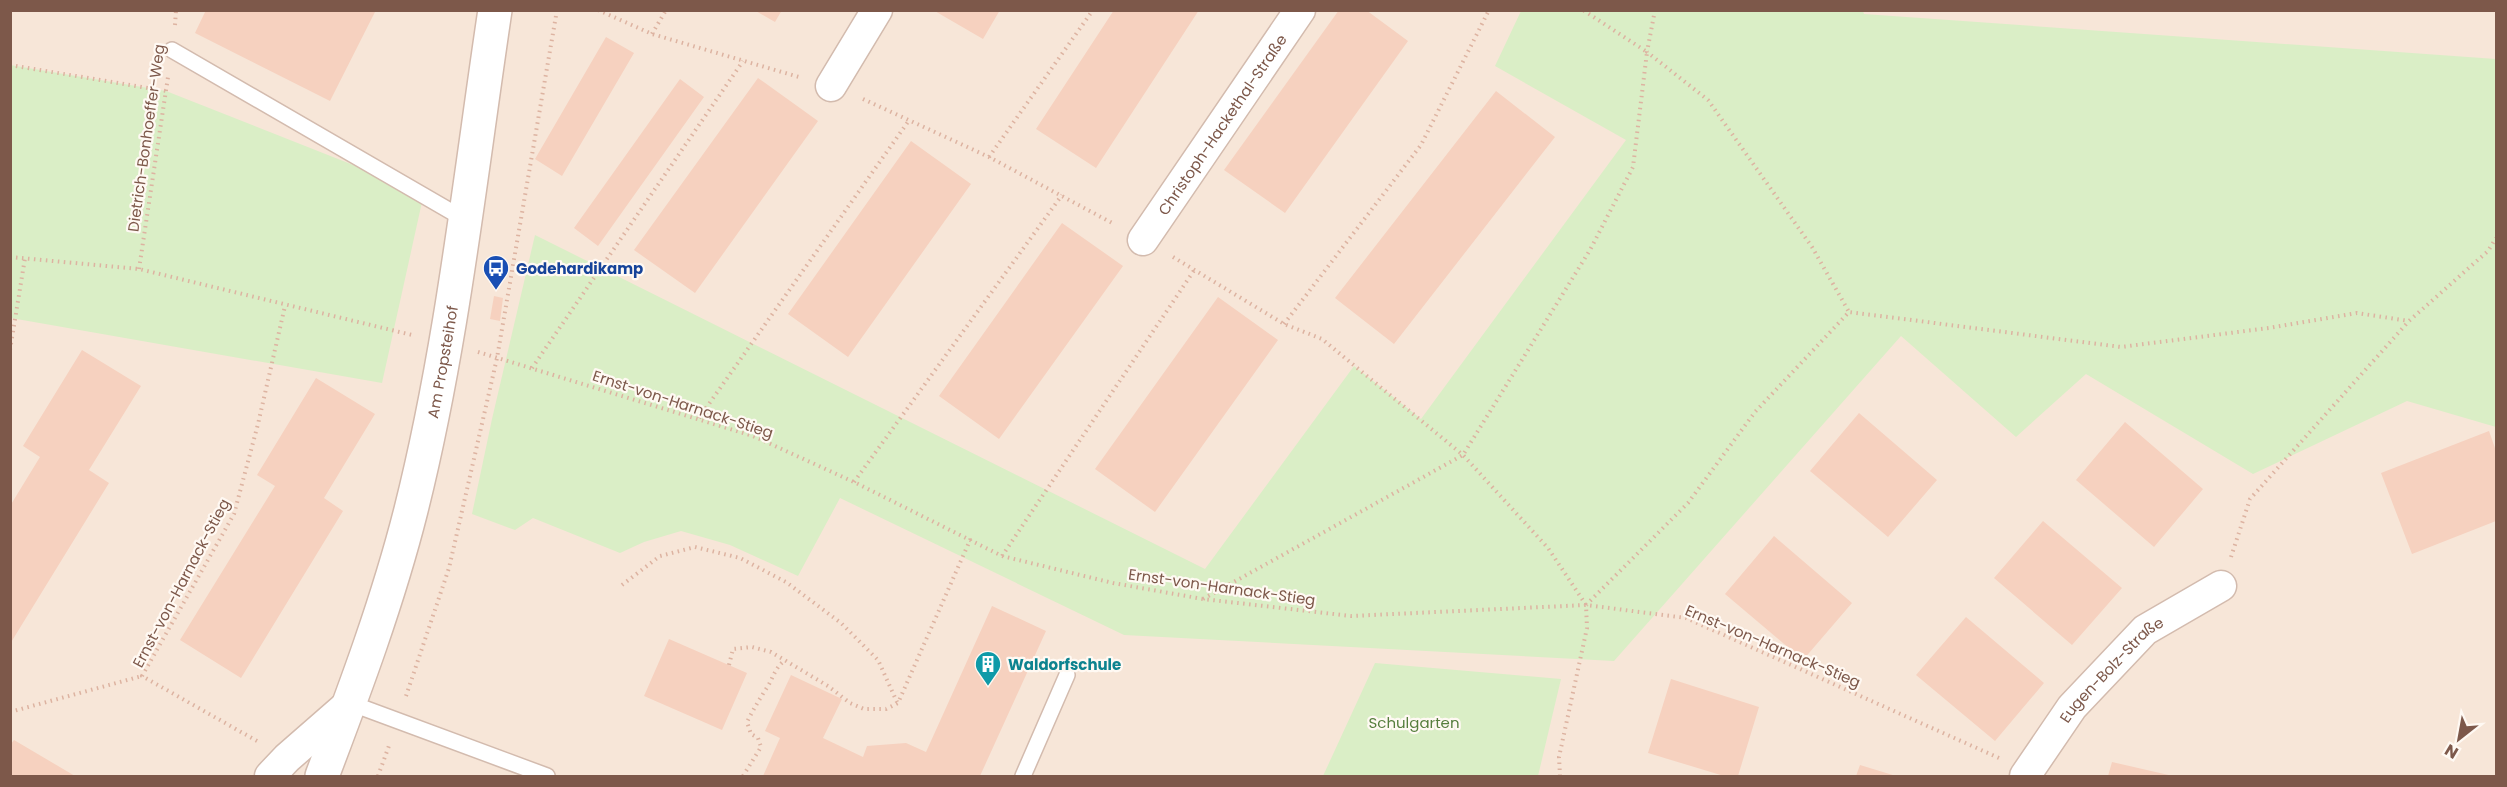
<svg xmlns="http://www.w3.org/2000/svg" width="2507" height="787" viewBox="0 0 2507 787" font-family="Poppins,sans-serif">
	<style>
		.residential { fill: #f7e6d8 }
		.green { fill: #daeec6 }
		.building { fill: #f6d1bf }
		.lines { fill: none; stroke-linecap: round; stroke-linejoin: round }
		.service-casing { stroke: #d3bbae; stroke-width: 18 }
		.minor-casing { stroke: #d3bbae; stroke-width: 33 }
		.tertiary-casing { stroke: #d3bbae; stroke-width: 36 }
		.path { stroke: #ddb3a1; stroke-width: 4; stroke-dasharray: 1.5 4.5; stroke-linecap: butt }
		.service { stroke: #fff; stroke-width: 15 }
		.minor { stroke: #fff; stroke-width: 30 }
		.tertiary { stroke: #fff; stroke-width: 33 }
		.labels { text-anchor: middle; dominant-baseline: central; stroke-width: 4.5; stroke-linejoin: round; paint-order: stroke }
		.street-label { font-size: 15px; fill: #7d584a; stroke: #fff9f3 }
		.transit-label { font-size: 15px; font-weight: bold; fill: #164399; stroke: #fff9f3; text-anchor: start }
		.culture-label { font-size: 15px; font-weight: bold; fill: #0d838f; stroke: #fff9f3; text-anchor: start }
		.park-label { font-size: 15px; fill: #567e3d; stroke: #fff9f3 }
	</style>
	<rect width="100%" height="100%" fill="#fef5ea"/>
	<path class="residential" d="M10,11H2496V776H11Z"/>
	<path class="green" d="M1521,11H1863L1864,14L2496,59V427L2407,401L2253,474L2086,374L2016,437L1901,336L1614,661L1124,635L840,498L798,576L730,545L681,531L644,542L620,553L533,518L515,530L472,514L492,419L535,235L1205,569L1354,366L1421,419L1626,140L1495,66Z
		M10,65L166,91L424,193L382,383L11,318Z
		M1375,663L1561,679L1538,776H1323Z"/>
	<path class="building" d="M206,10H376L330,101L195,33Z
		M754,10H782L775,22Z
		M933,10H1000L983,39Z
		M1114,10H1199L1096,168L1036,129Z
		M1339,10H1366L1408,41L1285,213L1224,170Z
		M606,37L634,53L562,176L535,159Z
		M758,78L818,121L695,293L634,250Z
		M680,79L704,97L598,246L574,228Z
		M1496,91L1555,137L1394,344L1335,298Z
		M911,141L971,184L848,357L788,314Z
		M1062,223L1123,266L999,439L939,396Z
		M494,296L503,298L500,321L490,319Z
		M1218,297L1278,340L1155,512L1095,469Z
		M82,350L141,386L89,470L109,483L10,644V506L40,457L23,446Z
		M316,378L375,414L324,498L343,511L241,678L180,640L275,486L257,475Z
		M1859,413L1937,480L1888,537L1810,471Z
		M2125,422L2203,489L2154,547L2076,480Z
		M2489,431L2496,451V521L2412,554L2381,473Z
		M2043,521L2122,588L2072,645L1994,578Z
		M1774,536L1852,603L1803,660L1725,594Z
		M992,606L1046,631L980,776H763L780,738L765,731L791,675L842,699L823,738L863,757L867,746L906,743L926,752Z
		M1966,617L2044,683L1995,741L1916,675Z
		M669,639L747,673L722,730L644,696Z
		M1671,679L1759,707L1738,776H1724L1648,753Z
		M14,740L75,776H10V745Z
		M2112,762L2173,776H2108Z
		M1860,765L1896,776H1856Z"/>
	<g class="lines">
		<g class="service-casing">
			<path id="service" d="M172,50L464,219
				M350,703L547,776
				M1023,776L1067,675"/>
		</g>
		<g class="minor-casing">
			<g id="minor">
				<path d="M831,86L877,10"/>
				<path id="s1" d="M1143,240L1300,10"/>
				<path d="M270,776L287,758L350,703"/>
				<path id="s2" d="M2025,776L2072,707L2145,630L2221,586"/>
			</g>
		</g>
		<g class="tertiary-casing">
			<g id="tertiary">
				<path id="s3" d="M322,776C355,689 388,601 411,510C452,347 470,177 495,10"/>
			</g>
		</g>
		<path class="path" d="M598,10L652,34L799,77
			M1655,10L1647,52L1708,100L1812,247L1849,312
			M175,25L176,10
			M652,34L666,10
			M10,65L166,91
			M863,99L989,157L1114,224
			M989,157L1093,10
			M10,257L139,269L412,335
			M1173,257L1284,324L1322,339L1463,455L1548,548L1586,605
			M139,269L168,77
			M1284,324L1421,145L1489,10
			M10,350L25,258
			M478,352L753,436L854,482L1002,556L1113,583L1203,599L1351,616L1586,605L1686,618L1999,758
			M532,368L743,61
			M699,418L910,119
			M854,482L1062,195
			M1002,556L1195,269
			M2231,557L2250,499L2409,321L2488,251L2496,238
			M622,585L660,556L695,547L740,558L786,582L841,623L878,660L897,702
			M1203,599L1463,455L1590,250L1633,167L1647,52L1583,10
			M729,665L733,649L752,647L771,652L828,686L850,703L864,709H886L898,703L971,538
			M406,696L449,568L497,358L557,10
			M10,712L142,676
			M257,741L142,676L234,514L258,424L285,306
			M378,776L390,743
			M743,776L761,747L758,738L751,734L747,722C753,710 759,700 766,689C773,679 774,669 784,661
			M1560,776L1559,757L1587,628L1586,605L1688,503L1755,412L1849,312L2121,347L2269,328L2357,313L2409,321"/>
		<use href="#service" class="service"/>
		<use href="#minor" class="minor"/>
		<use href="#tertiary" class="tertiary"/>
	</g>
	<defs>
		<g id="bus-pin" transform="scale(1.35)"><path d="M0 17L-7.5 6A9.5 9.5 0 1 1 7.5 6Z" fill="#1a4fb4" stroke="#fff9f3"/><path d="M-5-6H5V4H4V6H2V4H-2V6H-4V4H-5ZM-3.5-4V0h7V-4ZM-3.5 1.2v1.5H-2V1.2ZM2 1.2v1.5H3.5V1.2Z" fill="#fff"/></g>
		<g id="building-pin" transform="scale(1.35)"><path d="M0 17L-7.5 6A9.5 9.5 0 1 1 7.5 6Z" fill="#0f9aa8" stroke="#fff9f3"/><path d="M-4-6H4V6H1V3H-1V6H-4ZM-2.5-4.3h1.7v1.8h-1.7ZM.8-4.3h1.7v1.8H.8ZM-2.5-1h1.7V.8h-1.7ZM.8-1h1.7V.8H.8Z" fill="#fff"/></g>
	</defs>
	<g fill-rule="evenodd">
		<use href="#bus-pin" x="496" y="268"/>
		<use href="#building-pin" x="988" y="664"/>
	</g>
	<g class="labels">
		<g class="street-label">
			<text stroke="none"><textPath href="#s1" startOffset="140">Christoph-Hackethal-Straße</textPath></text>
			<text transform="translate(146 138) rotate(-82)">Dietrich-Bonhoeffer-Weg</text>
			<text stroke="none"><textPath href="#s3" startOffset="432">Am Propsteihof</textPath></text>
			<text transform="translate(683 404) rotate(18)">Ernst-von-Harnack-Stieg</text>
			<text transform="translate(181 583) rotate(-62)">Ernst-von-Harnack-Stieg</text>
			<text transform="translate(1222 587) rotate(8)">Ernst-von-Harnack-Stieg</text>
			<text transform="translate(1773 646) rotate(23)">Ernst-von-Harnack-Stieg</text>
			<text stroke="none"><textPath href="#s2" startOffset="138">Eugen-Bolz-Straße</textPath></text>
		</g>
		<g class="transit-label">
			<text x="516" y="268">Godehardikamp</text>
		</g>
		<g class="culture-label">
			<text x="1008" y="664">Waldorfschule</text>
		</g>
		<g class="park-label">
			<text x="1414" y="722">Schulgarten</text>
		</g>
	</g>
	<rect width="2507" height="787" fill="none" stroke="#7d584a" stroke-width="24"/>
	<g transform="translate(2459 739) rotate(211)" stroke="#fff9f3" stroke-width="4.5" paint-order="stroke">
	<path d="M0-4.5L10 22L0 15L-10 22Z" fill="#7d584a"/>
	<text y="-9" font-size="16" font-weight="bold" text-anchor="middle" fill="#7d584a">N</text>
	</g>
</svg>
